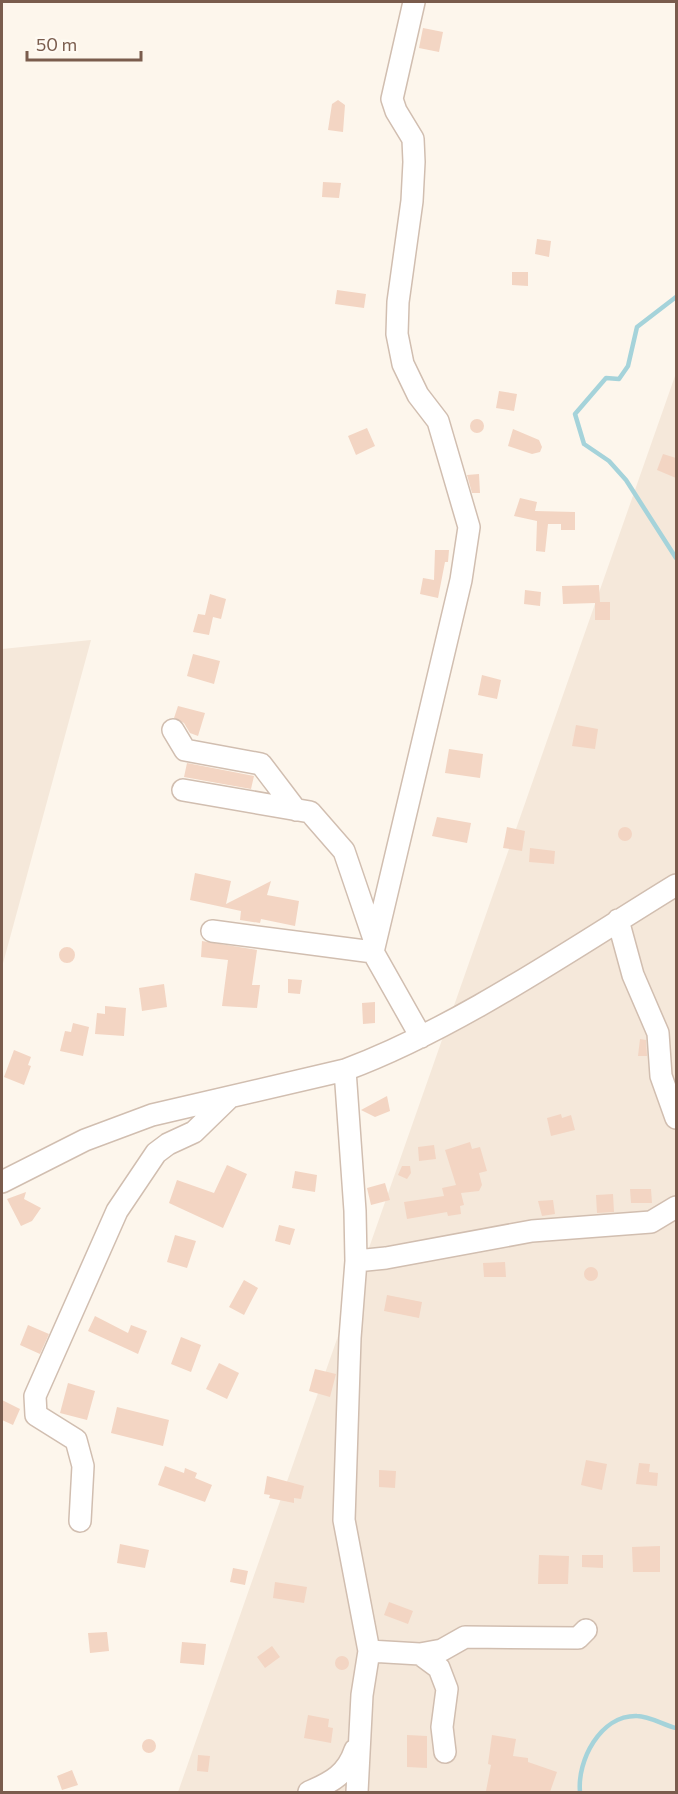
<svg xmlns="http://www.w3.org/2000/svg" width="678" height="1794" viewBox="0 0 678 1794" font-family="Commissioner,sans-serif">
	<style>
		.residential { fill: #f5e8da }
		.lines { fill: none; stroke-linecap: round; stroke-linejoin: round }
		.stream { stroke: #a5d3da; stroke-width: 4.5 }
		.building { fill: #f3d5c3 }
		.minor-casing { stroke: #d1beb0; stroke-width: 24 }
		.minor { stroke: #fff; stroke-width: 21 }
	</style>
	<rect width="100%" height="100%" fill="#fdf6ec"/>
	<path class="residential" d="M676,358V1792H178L675,376Z
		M91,640L2,967V649Z"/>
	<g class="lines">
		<path class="stream" d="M676,297L637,327L628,366L619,379L606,378L575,414L584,444L609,461L626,480L676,558
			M580,1792C577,1761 600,1715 637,1716C649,1716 664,1725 676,1728"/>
	</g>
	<path class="building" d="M423,28L443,32L439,52L419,48Z
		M338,100L345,105L343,132L328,130L332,104Z
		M323,182L341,183L339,198L322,197Z
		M537,239L551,241L549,257L535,254Z
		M512,272H528V286L512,285Z
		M337,290L366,294L364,308L335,304Z
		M499,391L517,394L514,411L496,408Z
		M470 426a7 7 0 1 1 14 0a7 7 0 1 1-14 0Z
		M367,428L375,446L356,455L348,436Z
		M513,429L539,440L542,447L540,452L532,454L508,446Z
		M663,454L676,458V478L657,470Z
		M479,474L480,493H472L467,475Z
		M520,498L537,502L535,511L575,512V530H561V524H548L545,552L536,551L537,521L514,516Z
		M435,550H449L448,562H445L438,598L420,594L423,578L434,580Z
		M599,585L600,602H610V620H595V603L563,604L562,586Z
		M525,590L541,592L540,606L524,604Z
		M210,594L226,599L221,619L213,617L209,635L193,632L198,614L205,615Z
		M193,654L220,661L214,684L187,676Z
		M482,675L501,680L497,699L478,695Z
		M178,706L205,713L198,736L190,733L184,723L174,718Z
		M576,725L598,729L595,749L572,746Z
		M449,749L483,754L480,778L445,773Z
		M187,763L254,776L251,789L184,777Z
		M437,817L471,823L467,843L432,836Z
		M507,827L525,831L522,851L503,848Z
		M618 834a7 7 0 1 1 14 0a7 7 0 1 1-14 0Z
		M530,848L555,851L554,864L529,862Z
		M195,873L231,881L226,904L271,881L267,895L299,901L295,926L261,919L260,923L240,920L241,911L190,900Z
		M202,941L257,950L252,985H260L257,1008L222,1006L228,960L201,957Z
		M59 955a8 8 0 1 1 16 0a8 8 0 1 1-16 0Z
		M288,979L302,980L300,994L288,993Z
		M164,984L167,1007L142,1011L139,988Z
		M375,1002V1023L363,1024L362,1003Z
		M105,1006L126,1008L124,1036L95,1034L97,1013L105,1014Z
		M73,1023L89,1027L83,1056L60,1051L65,1031L71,1032Z
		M640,1039L646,1040L647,1056H638Z
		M14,1050L31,1057L28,1065L31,1066L24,1085L4,1077Z
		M387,1096L390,1111L375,1117L361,1110Z
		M561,1114L562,1118L571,1115L575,1130L551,1136L547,1118Z
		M470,1142L472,1149L480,1147L487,1171L479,1173L482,1185L479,1191L461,1193L464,1205L460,1206L461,1214L448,1216L447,1212L407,1219L404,1202L444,1196L442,1188L456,1185L445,1150Z
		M434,1145L436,1159L419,1161L418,1147Z
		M227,1165L247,1174L223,1228L169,1203L177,1180L214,1193Z
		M402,1166H410L411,1173L407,1179L398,1175Z
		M295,1171L317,1175L315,1192L292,1188Z
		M385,1183L390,1200L371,1205L367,1188Z
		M630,1189H651L652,1203H631Z
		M26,1192L24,1199L41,1208L32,1221L21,1226L7,1199Z
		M613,1194L614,1212L597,1213L596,1195Z
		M553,1200L555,1214L542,1216L538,1201Z
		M279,1225L295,1229L290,1245L275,1241Z
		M175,1235L196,1241L187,1268L167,1262Z
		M505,1262L506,1277H484L483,1263Z
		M584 1274a7 7 0 1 1 14 0a7 7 0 1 1-14 0Z
		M244,1280L258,1288L244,1315L229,1307Z
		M387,1295L422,1302L419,1318L384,1311Z
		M95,1316L128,1333L131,1325L147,1331L138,1354L88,1331Z
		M28,1325L49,1334L40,1354L20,1345Z
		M181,1337L201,1345L191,1372L171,1364Z
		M219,1363L239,1373L227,1399L206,1389Z
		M315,1369L336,1374L330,1397L309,1391Z
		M68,1383L95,1391L87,1420L60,1413Z
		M2,1400L20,1409L13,1425L2,1420Z
		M117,1407L169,1420L163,1446L111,1433Z
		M586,1460L607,1464L602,1490L581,1485Z
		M639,1463L650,1464L649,1472L658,1473L657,1486L636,1484Z
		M165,1466L184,1473L185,1468L197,1473L195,1478L212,1485L205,1502L158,1485Z
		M379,1470L396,1471L395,1488L379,1487Z
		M267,1476L304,1486L301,1499L294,1498V1503L269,1498L270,1495L264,1494Z
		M120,1544L149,1550L145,1568L117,1563Z
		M660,1546V1572H633L632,1547Z
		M539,1555L569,1556L568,1584H538Z
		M582,1555H603V1568L582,1567Z
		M233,1568L248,1571L245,1585L230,1582Z
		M275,1582L307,1587L304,1603L273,1598Z
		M389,1602L413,1611L408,1624L384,1615Z
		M107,1632L109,1651L90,1653L88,1633Z
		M182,1642L206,1644L204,1665L180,1663Z
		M272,1646L280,1657L265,1668L257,1657Z
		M335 1663a7 7 0 1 1 14 0a7 7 0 1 1-14 0Z
		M308,1715L329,1719L328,1727L333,1728L331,1743L304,1738Z
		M407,1735L427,1736V1768L407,1767Z
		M492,1735L516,1739L513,1756L528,1758V1762L557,1772L550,1792L486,1791L491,1765L488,1764Z
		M142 1746a7 7 0 1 1 14 0a7 7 0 1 1-14 0Z
		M198,1755L210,1756L208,1772L197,1771Z
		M72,1770L78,1785L62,1790L57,1776Z"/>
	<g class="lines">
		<g class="minor-casing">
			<path id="minor" d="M414,2L392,99L396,111L413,139L414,162L412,201L398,302L397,334L403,364L418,395L438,421L469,527L461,580L373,952L421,1037
				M173,730L185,750L261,764L296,810
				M183,790L310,812L344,851L375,942
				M618,920L633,975L658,1033L661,1076L676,1118
				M212,931L373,952
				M345,1070L355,1211L356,1261L350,1338L344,1520L369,1651L362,1695L357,1792
				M2,1182L85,1140L152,1115L345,1070C458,1028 573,948 676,885
				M356,1261L386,1258L532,1231L651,1222L676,1207
				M80,1521L83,1466L76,1440L36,1415L35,1396L117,1211L156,1153L168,1144L194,1132L230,1097
				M369,1651L420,1654L442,1650L465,1637L578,1638L586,1630
				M420,1654L439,1668L447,1689L442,1727L445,1752
				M309,1792C332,1782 347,1774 355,1750"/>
		</g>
		<use href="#minor" class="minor"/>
	</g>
	<rect width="678" height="1794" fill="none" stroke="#7a5c4d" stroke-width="6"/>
	<path d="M27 51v9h114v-9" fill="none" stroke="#7a5c4d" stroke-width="3"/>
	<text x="36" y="51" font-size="18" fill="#7a5c4d" stroke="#fffaf3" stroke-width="4.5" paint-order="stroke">50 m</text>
</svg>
